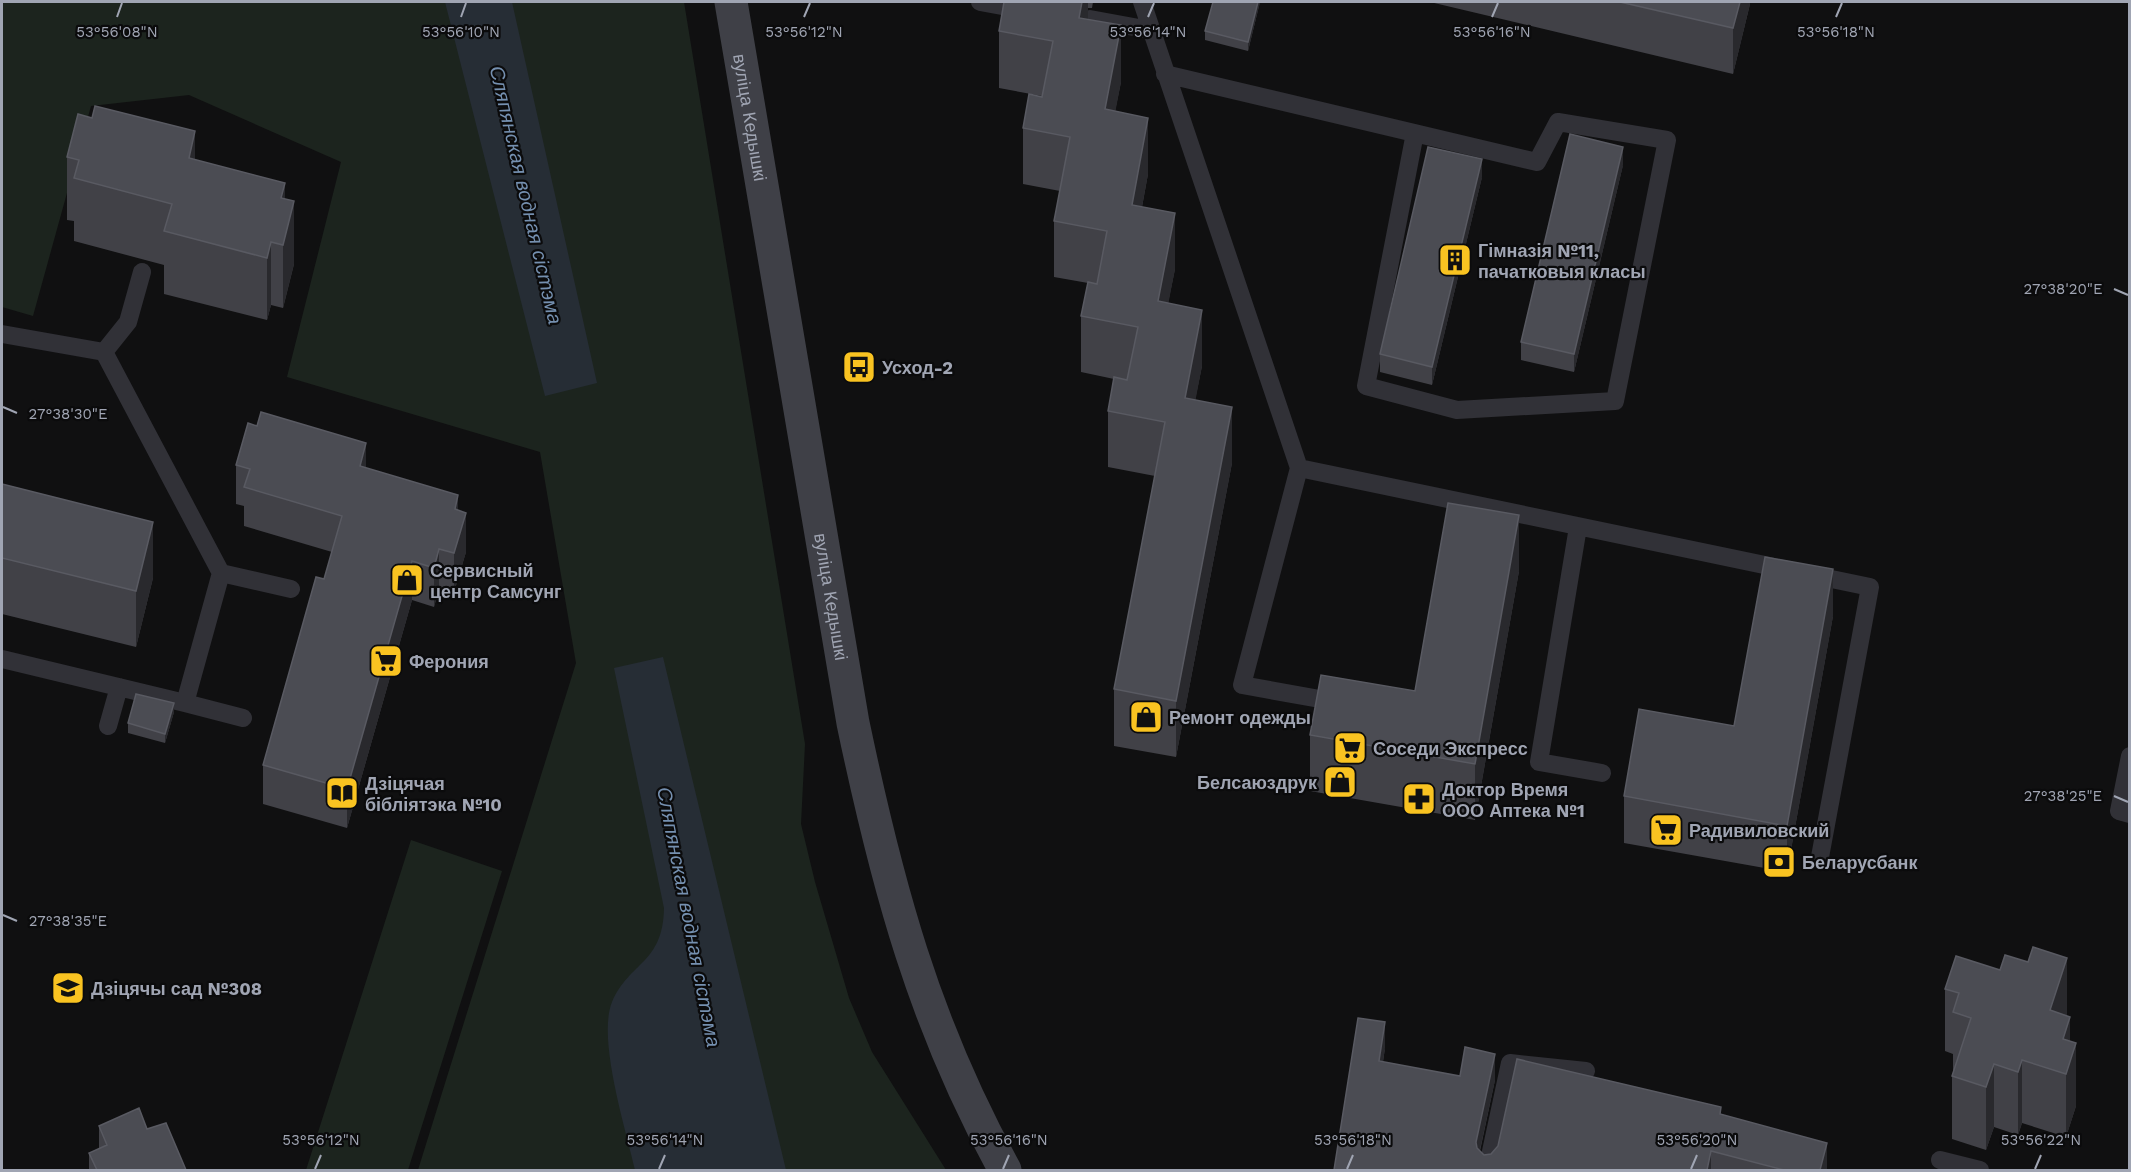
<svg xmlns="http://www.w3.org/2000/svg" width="2131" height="1172" viewBox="0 0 2131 1172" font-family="'Work Sans',sans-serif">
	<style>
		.green { fill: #1c241e }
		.water { fill: #262d35 }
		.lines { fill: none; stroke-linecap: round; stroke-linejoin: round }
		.lane { stroke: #313137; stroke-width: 18 }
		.secondary { stroke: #3f4047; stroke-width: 33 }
		.wall { fill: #414147 }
		.shaded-wall { fill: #29292d }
		.building { fill: #4b4c53; stroke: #595a62; stroke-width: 1.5 }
		.ticks { fill: none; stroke: #a0a5b3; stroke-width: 2 }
		.labels { text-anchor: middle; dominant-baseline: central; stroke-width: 4.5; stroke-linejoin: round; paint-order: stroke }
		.street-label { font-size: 18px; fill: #a0a5b3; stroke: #0b0b0c }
		.poi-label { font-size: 18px; font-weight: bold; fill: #a0a5b3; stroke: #0b0b0c; text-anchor: start }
		.water-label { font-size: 20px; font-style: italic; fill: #7590b0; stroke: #0b0b0c }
		.ticks-label { font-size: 15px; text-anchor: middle; fill: #a0a5b3; stroke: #0b0b0c; stroke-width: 4.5; stroke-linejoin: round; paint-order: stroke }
	</style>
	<rect width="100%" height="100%" fill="#101011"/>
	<path class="green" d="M2,2H684L805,744L801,824L815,882L849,998L872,1052L946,1170H418L576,663L540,452L287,377L341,162L189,95L91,106L33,316L2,307Z
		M411,840L502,871L408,1170H306Z"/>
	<path class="water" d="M445,2H512L597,383L545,396Z
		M663,657L786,1170H635C626,1130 597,1039 612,1002C630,961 663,964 664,908L614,668Z"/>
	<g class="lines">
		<path class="lane" d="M980,2L1024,10
			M1142,2L1299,468L1242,685L1331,701
			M1090,19L1150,30
			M1165,74L1537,162L1558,122L1667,140L1615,401L1457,410L1366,386L1415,133
			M2,334L104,352L221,573L185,703L2,659
			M104,352L128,322L142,272
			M1299,468L1870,587L1820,857
			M1578,527L1539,762L1602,773
			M221,573L291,589
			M185,703L243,718
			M108,726L119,687
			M2130,756L2119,811L2130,814
			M1940,1160L1980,1170
			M1487,1170L1510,1063L1586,1071"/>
		<path class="secondary" id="s1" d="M731,2L853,723C887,885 924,1024 1005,1170"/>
	</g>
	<path class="wall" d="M1004,2H1093L1092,8H1088V19L1121,82L1115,111L1148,174L1142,207L1175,269L1168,303L1202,366L1195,400L1232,463L1176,757L1114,746V689L1155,476L1108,467V411L1114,379L1081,372V316L1088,283L1054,277V221L1060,191L1023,184V128L1042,96L999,88V31Z
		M1260,2L1248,51L1205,40V31Z
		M1430,2H1750V4L1733,74Z
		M67,157L195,160L285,199L294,264L283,308L271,305L267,320L164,294V265L74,241V221L67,220Z
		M1623,165L1574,372L1521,360V342Z
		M1482,177L1432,385L1380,372V354Z
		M236,465L366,468L458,510L466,552L454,592L439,588L434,607L412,600L347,828L263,804V765L324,579L332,552L244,526V506L236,504Z
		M2,484L153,578L136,647L2,614Z
		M1519,571L1475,820L1310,791V735L1415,691Z
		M1833,616L1787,872L1624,843V796L1734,726Z
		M174,712L165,743L128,733V723Z
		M1945,989L2067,1016L2076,1106L2066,1137L2022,1123L2018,1135L1994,1127L1986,1150L1952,1139V1076L1953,1072V1054L1945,1051Z
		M1385,1048L1383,1062L1460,1076L1495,1080L1480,1151L1484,1155L1491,1154L1721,1114L1827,1169V1170H1334Z
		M99,1126L147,1129L186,1170H89V1153L99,1149Z"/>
	<path class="shaded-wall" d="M1079,2H1088V30L1079,16Z
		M1258,2H1260L1248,51V42Z
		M1740,2H1750V4L1733,74V28Z
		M1121,25V82L1105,166V109Z
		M1148,118V174L1132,261V205Z
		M195,131V194L189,158Z
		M1623,147V165L1574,372V354Z
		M1482,159V177L1432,385V367Z
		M285,183V237L294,201V264L283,308V245L281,198Z
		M1175,213V269L1158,357V301Z
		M271,242V305L267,320V258Z
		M1202,310V366L1185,455V398Z
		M1232,407V463L1176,757V701Z
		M366,443V482L360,466Z
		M458,495V534L455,509Z
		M466,513V552L454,592V553Z
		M1519,515V571L1475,820V764Z
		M153,522V578L136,647V591Z
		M439,549V588L434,607V568Z
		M412,561V600L347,828V789Z
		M1833,569V616L1787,872V826Z
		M174,703V712L165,743V734Z
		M2067,958V1021L2050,1010Z
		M2070,1017V1062L2076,1043V1106L2066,1137V1074L2063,1039Z
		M1385,1022V1048L1379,1087V1061Z
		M1495,1054V1080L1476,1168V1142Z
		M2022,1060V1123L2018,1135V1072Z
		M1994,1064V1127L1986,1150V1087Z
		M1827,1143V1170H1820Z
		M1711,1151V1170H1707Z"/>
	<path class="building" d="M1004,2H1082L1079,18L1121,25L1105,109L1148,118L1132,205L1175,213L1158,301L1202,310L1185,398L1232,407L1176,701L1114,689L1165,422L1108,411L1114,377L1127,380L1138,327L1081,316L1088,282L1097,284L1107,231L1054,221L1070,137L1023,128L1029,94L1042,97L1053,41L999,31Z
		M1213,2H1258L1248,42L1205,31Z
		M1620,2H1740L1733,28Z
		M95,106L195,131L189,158L285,183L281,198L294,201L283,245L271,242L267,258L164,231L172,204L74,178L79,160L67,157L78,114L92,118Z
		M1570,134L1623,147L1574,354L1521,342Z
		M1428,147L1482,159L1432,367L1380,354Z
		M261,412L366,443L360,466L458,495L455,509L466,513L454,553L439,549L434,568L412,561L347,789L263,765L316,577L324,579L342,516L244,487L250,469L236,465L248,423L257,426Z
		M2,484L153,522L136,591L2,558Z
		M1448,503L1519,515L1475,764L1310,735L1321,675L1415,691Z
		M1765,557L1833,569L1787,826L1624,796L1639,709L1734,726Z
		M136,694L174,703L165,734L128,723Z
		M2033,947L2067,958L2050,1010L2070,1017L2063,1039L2076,1043L2066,1074L2022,1060L2018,1072L1994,1064L1986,1087L1952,1076L1971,1018L1953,1012L1959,993L1945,989L1956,956L2000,970L2005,955L2028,962Z
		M1358,1018L1385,1022L1379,1061L1460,1076L1465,1047L1495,1054L1476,1142L1477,1148L1484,1155L1491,1154L1498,1146L1517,1059L1721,1107L1720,1114L1827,1143L1820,1170H1784L1711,1151L1707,1170H1334Z
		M139,1108L147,1129L166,1123L186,1170H97L89,1153L107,1145L99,1126Z"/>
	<path class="ticks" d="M117,17L122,3M461,17L466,3M804,17L810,3M1148,17L1154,3M1492,17L1498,3M1836,17L1842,3M2114,289L2128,295M3,407L17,413M2114,796L2128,802M3,915L17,921M315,1169L321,1155M659,1169L665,1155M1003,1169L1009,1155M1347,1169L1353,1155M1691,1169L1697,1155M2035,1169L2041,1155"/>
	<defs>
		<g id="building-square" transform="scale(1.725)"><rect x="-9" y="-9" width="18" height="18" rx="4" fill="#f9c321" stroke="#0b0b0c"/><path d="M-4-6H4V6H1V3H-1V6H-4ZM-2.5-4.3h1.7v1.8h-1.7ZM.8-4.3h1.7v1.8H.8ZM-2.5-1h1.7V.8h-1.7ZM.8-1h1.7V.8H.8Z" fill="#111"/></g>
		<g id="bus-square" transform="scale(1.725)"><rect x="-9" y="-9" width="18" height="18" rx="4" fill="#f9c321" stroke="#0b0b0c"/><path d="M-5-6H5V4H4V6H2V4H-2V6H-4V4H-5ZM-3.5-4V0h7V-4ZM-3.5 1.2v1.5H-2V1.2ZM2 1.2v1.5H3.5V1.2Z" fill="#111"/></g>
		<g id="shop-square" transform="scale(1.725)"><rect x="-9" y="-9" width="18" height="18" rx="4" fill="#f9c321" stroke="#0b0b0c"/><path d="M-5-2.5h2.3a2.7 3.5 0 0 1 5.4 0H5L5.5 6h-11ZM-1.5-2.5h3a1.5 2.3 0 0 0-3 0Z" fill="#111"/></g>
		<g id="supermarket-square" transform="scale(1.725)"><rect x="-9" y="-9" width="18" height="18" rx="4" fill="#f9c321" stroke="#0b0b0c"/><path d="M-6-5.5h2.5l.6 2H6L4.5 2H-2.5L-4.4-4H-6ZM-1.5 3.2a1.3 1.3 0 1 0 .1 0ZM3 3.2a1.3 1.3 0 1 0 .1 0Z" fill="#111"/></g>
		<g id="library-square" transform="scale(1.725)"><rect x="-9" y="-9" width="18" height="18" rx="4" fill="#f9c321" stroke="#0b0b0c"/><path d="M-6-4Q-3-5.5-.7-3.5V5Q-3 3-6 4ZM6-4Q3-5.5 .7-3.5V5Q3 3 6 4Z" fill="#111"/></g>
		<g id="pharmacy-square" transform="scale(1.725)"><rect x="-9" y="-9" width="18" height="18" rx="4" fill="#f9c321" stroke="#0b0b0c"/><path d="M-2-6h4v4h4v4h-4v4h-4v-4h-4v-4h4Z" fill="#111"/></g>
		<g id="bank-square" transform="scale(1.725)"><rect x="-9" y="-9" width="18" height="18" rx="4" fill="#f9c321" stroke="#0b0b0c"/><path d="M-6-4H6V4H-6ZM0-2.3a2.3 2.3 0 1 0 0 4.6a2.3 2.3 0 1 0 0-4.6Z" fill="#111"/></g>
		<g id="school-square" transform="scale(1.725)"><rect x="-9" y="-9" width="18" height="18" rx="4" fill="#f9c321" stroke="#0b0b0c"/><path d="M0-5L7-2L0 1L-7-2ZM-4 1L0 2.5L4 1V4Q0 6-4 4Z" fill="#111"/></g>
	</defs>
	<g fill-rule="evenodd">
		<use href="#building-square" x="1455" y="260"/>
		<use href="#bus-square" x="859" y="367"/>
		<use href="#shop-square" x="407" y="580"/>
		<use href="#supermarket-square" x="386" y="661"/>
		<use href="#shop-square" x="1146" y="717"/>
		<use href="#supermarket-square" x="1350" y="748"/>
		<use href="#shop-square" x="1340" y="782"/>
		<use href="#library-square" x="342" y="793"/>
		<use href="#pharmacy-square" x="1419" y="799"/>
		<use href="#supermarket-square" x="1666" y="830"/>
		<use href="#bank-square" x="1779" y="862"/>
		<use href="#school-square" x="68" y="988"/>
	</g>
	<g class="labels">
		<g class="street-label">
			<text stroke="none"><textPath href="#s1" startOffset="117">вуліца Кедышкі</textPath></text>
			<text stroke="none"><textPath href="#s1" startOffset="603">вуліца Кедышкі</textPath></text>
		</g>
		<g class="poi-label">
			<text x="1478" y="250">Гімназія №11,<tspan x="1478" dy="21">пачатковыя класы</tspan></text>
			<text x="882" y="367">Усход-2</text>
			<text x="430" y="570">Сервисный<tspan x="430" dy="21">центр Самсунг</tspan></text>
			<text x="409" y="661">Ферония</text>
			<text x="1169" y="717">Ремонт одежды</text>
			<text x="1373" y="748">Соседи Экспресс</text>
			<text x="1317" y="782" text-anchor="end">Белсаюздрук</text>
			<text x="365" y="783">Дзіцячая<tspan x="365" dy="21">бібліятэка №10</tspan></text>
			<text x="1442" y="789">Доктор Время<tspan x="1442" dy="21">ООО Аптека №1</tspan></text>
			<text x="1689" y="830">Радивиловский</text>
			<text x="1802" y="862">Беларусбанк</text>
			<text x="91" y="988">Дзіцячы сад №308</text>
		</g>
		<g class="water-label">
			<text transform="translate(526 195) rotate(77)">Сляпянская водная сістэма</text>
			<text transform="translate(689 917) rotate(79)">Сляпянская водная сістэма</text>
		</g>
	</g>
	<g class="ticks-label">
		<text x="117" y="37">53°56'08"N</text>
		<text x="461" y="37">53°56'10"N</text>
		<text x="804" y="37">53°56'12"N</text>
		<text x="1148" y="37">53°56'14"N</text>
		<text x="1492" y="37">53°56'16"N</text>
		<text x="1836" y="37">53°56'18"N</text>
		<text x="2063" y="294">27°38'20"E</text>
		<text x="68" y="419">27°38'30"E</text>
		<text x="2063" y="801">27°38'25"E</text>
		<text x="68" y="926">27°38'35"E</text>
		<text x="321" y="1145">53°56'12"N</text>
		<text x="665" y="1145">53°56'14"N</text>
		<text x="1009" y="1145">53°56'16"N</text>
		<text x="1353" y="1145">53°56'18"N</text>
		<text x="1697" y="1145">53°56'20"N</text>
		<text x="2041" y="1145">53°56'22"N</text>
	</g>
	<rect width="2131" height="1172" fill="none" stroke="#a0a5b3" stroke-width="6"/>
</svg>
